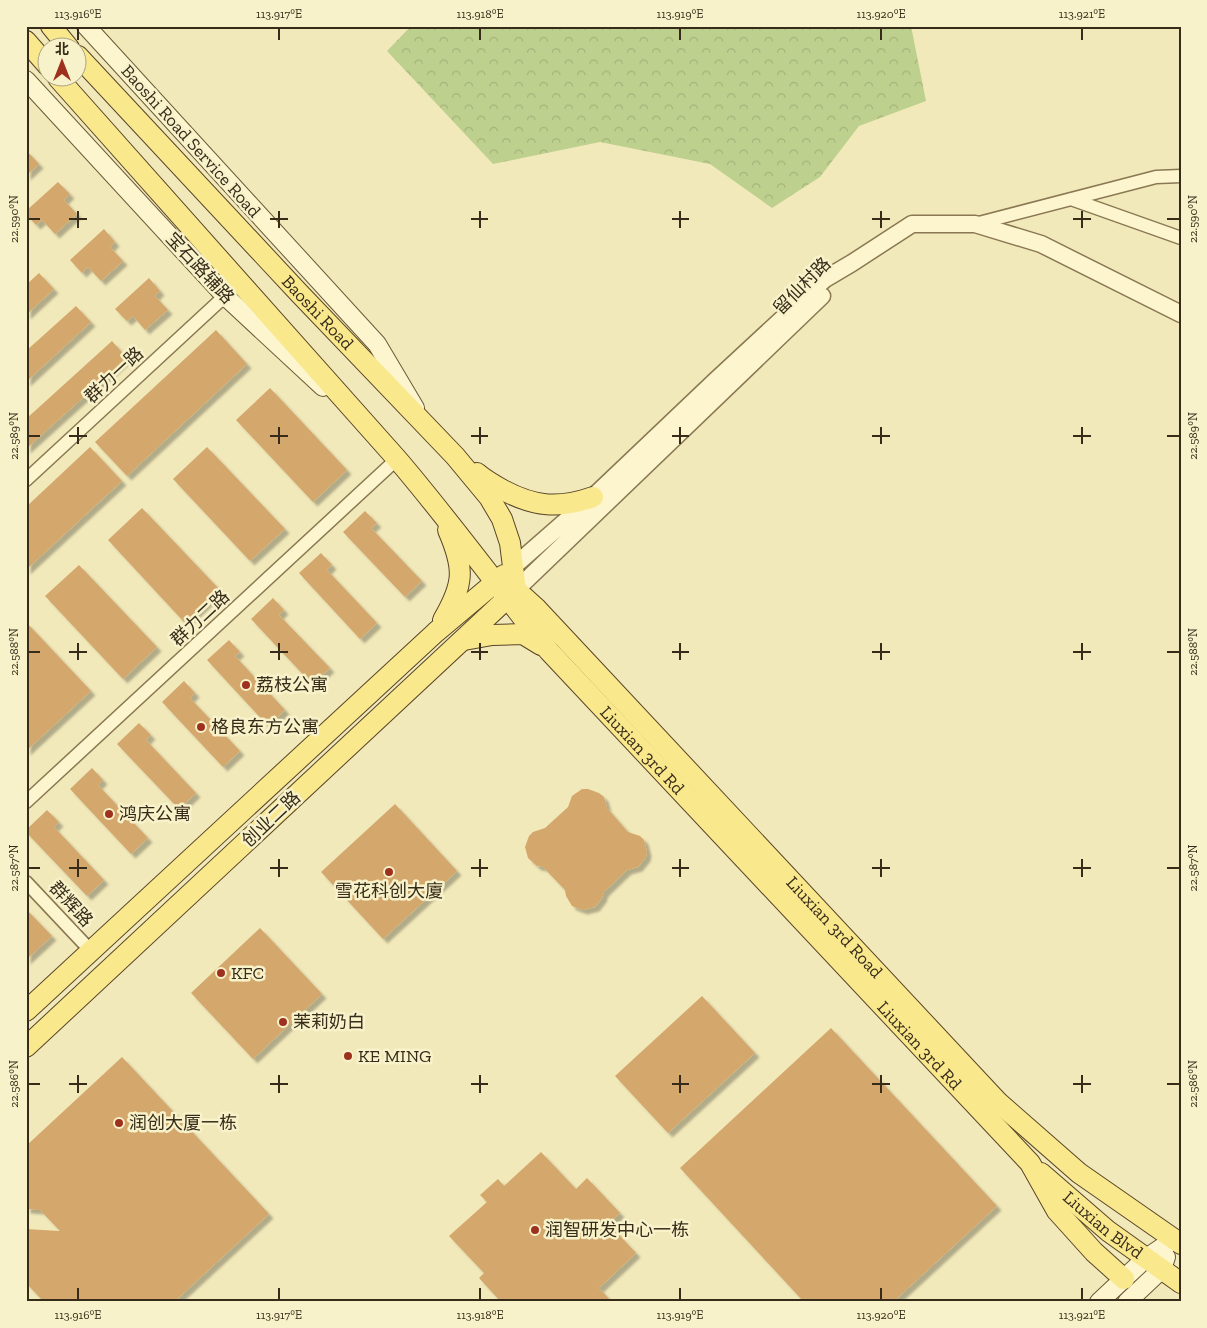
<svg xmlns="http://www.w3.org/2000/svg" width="1207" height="1328" viewBox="0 0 1207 1328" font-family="'Zilla Slab','Noto Sans SC',serif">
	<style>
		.forest { fill: url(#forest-crowns) }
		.building { fill: #d4a76c; filter: url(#shadow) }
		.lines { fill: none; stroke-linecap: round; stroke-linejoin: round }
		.minor-casing { stroke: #8a7853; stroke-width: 15 }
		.tertiary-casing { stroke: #8a7853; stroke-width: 19 }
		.secondary-casing { stroke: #6b5937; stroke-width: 20 }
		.primary-casing { stroke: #574528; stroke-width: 22 }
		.minor { stroke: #fcf5ce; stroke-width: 12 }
		.tertiary { stroke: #fcf5ce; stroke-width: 16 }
		.secondary { stroke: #fcf5ce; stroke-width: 18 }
		.primary { stroke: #fae88d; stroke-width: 20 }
		.ticks { fill: none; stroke: #372c1a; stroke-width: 2 }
		.poi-dot { fill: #9e301e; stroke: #f8f2ca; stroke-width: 2 }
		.labels { text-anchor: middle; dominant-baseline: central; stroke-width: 5; stroke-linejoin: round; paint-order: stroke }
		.street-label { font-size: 18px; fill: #372c1a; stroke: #f8f2ca }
		.poi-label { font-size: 18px; fill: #372c1a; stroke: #f8f2ca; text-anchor: start }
		.neatline { fill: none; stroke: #372c1a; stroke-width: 2 }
		.ticks-label { font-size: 12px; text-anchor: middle; fill: #372c1a }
	</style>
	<defs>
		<pattern id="forest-crowns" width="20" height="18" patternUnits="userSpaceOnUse" patternTransform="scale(1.25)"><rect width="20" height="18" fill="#bed08e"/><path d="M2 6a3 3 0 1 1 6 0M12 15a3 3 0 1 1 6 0" fill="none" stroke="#a4b37a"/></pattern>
		<filter id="shadow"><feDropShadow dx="4.5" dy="4.5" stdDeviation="1" flood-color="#0004"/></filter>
	</defs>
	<rect width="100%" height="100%" fill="#f2e9ba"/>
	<path class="forest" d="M411,26H911L926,101L859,126L820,177L772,208L710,164L600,142L493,164L387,51Z"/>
	<path class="building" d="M26,150L39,164L26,176Z
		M58,182L70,194L64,200L77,214L55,234L42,220L36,225L26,214V211Z
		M104,229L115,242L110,247L123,261L101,281L88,267L82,273L70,260Z
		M39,273L54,289L26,315V285Z
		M149,278L160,291L155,296L168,310L145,330L133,316L127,321L115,309Z
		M76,306L91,322L26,382V351Z
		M216,330L247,364L127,476L95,442Z
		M112,341L127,358L26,449V419Z
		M270,388L347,470L313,502L236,420Z
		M90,447L122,481L26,570V507Z
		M207,447L285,529L250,561L173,479Z
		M142,508L220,590L185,623L108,540Z
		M365,511L377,523L371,528L422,581L405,597L343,532Z
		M321,553L332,565L327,570L377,623L360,639L299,573Z
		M79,565L157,647L123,679L45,596Z
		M273,598L284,610L279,615L330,668L312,684L251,619Z
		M26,622L91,691L26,751Z
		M229,640L240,652L235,656L285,710L268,726L207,660Z
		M184,681L195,693L190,698L240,751L223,767L162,702Z
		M139,723L151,735L146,740L196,793L179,809L117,744Z
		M92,768L103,780L98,785L148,838L131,854L70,789Z
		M582,789H588L599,793L604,797L607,808L628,832L640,836L644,840L647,852L646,857L638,867L627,870L604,892L602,898L595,907L583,910L572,906L566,896L565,890L543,867L537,866L528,858L525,847L529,836L533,832L545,828L568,807L572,796Z
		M395,804L457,871L383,939L321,872Z
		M47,810L59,822L54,827L104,880L87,896L26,832V830Z
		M26,909L52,936L26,960Z
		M260,928L322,994L253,1059L191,993Z
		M702,996L755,1053L668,1133L615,1076Z
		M831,1028L997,1206L893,1302H804L680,1168Z
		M122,1057L269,1214L174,1302H44L26,1283V1229L60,1231L40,1210L26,1209V1146Z
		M541,1152L576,1189L587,1178L620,1213L609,1224L636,1253L599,1288L612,1302H501L479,1278L484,1273L449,1236L487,1202L480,1195L498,1179L504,1186Z"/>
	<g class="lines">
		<g class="minor-casing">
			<path id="minor" d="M1071,199L1181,238
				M975,224L1156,177L1181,176
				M26,480L225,296
				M26,802L397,459
				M26,882L91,951"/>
		</g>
		<g class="tertiary-casing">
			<path id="tertiary" d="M513,567L593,497L715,381L825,279L852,263L912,224H975L1041,244L1181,314
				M516,590L822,296"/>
		</g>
		<g class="secondary-casing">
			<path id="secondary" d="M86,26L377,344L415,408
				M26,80L225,296L323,387
				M1099,1302L1145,1259L1173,1240
				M1127,1302L1162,1269L1166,1257"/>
		</g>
		<g class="primary-casing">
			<g id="primary">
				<path d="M51,26L69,48"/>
				<path d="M26,41L48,66"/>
				<path id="s1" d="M78,56L299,293L455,456L489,497L502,519L510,543L516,590"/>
				<path id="s2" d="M58,78L397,459C450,521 498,587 549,651L1030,1163L1057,1211L1094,1252L1124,1279"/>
				<path d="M477,473C485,480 494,485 503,490C535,507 559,509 593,497"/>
				<path id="s3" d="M516,590L537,609L998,1102L1079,1173L1181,1244"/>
				<path d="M443,620C464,584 465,569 448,530"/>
				<path d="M464,640L492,635L523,634L541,645"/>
				<path d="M26,1011L436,632L504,575"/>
				<path d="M26,1047L516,590"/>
				<path id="s4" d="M1041,1173L1108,1231L1181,1283"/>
			</g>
		</g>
		<use href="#minor" class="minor"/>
		<use href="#tertiary" class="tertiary"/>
		<use href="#secondary" class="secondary"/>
		<use href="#primary" class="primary"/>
	</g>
	<path class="ticks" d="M78,28V40M279,28V40M480,28V40M680,28V40M881,28V40M1082,28V40M78,211V228M279,211V228M480,211V228M680,211V228M881,211V228M1082,211V228M28,219H40M69,219H87M270,219H288M471,219H488M672,219H689M872,219H890M1073,219H1091M1167,219H1180M78,427V444M279,427V444M480,427V444M680,427V444M881,427V444M1082,427V444M28,436H40M69,436H87M270,436H288M471,436H488M672,436H689M872,436H890M1073,436H1091M1167,436H1180M78,643V660M279,643V660M480,643V660M680,643V660M881,643V660M1082,643V660M28,652H40M69,652H87M270,652H288M471,652H488M672,652H689M872,652H890M1073,652H1091M1167,652H1180M78,859V877M279,859V877M480,859V877M680,859V877M881,859V877M1082,859V877M28,868H40M69,868H87M270,868H288M471,868H488M672,868H689M872,868H890M1073,868H1091M1167,868H1180M78,1075V1093M279,1075V1093M480,1075V1093M680,1075V1093M881,1075V1093M1082,1075V1093M28,1084H40M69,1084H87M270,1084H288M471,1084H488M672,1084H689M872,1084H890M1073,1084H1091M1167,1084H1180M78,1288V1300M279,1288V1300M480,1288V1300M680,1288V1300M881,1288V1300M1082,1288V1300"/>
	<g class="poi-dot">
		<circle cx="246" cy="685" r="5"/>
		<circle cx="201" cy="727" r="5"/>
		<circle cx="109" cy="814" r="5"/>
		<circle cx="389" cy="872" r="5"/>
		<circle cx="221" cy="973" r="5"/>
		<circle cx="283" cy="1022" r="5"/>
		<circle cx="348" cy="1056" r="5"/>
		<circle cx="119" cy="1123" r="5"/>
		<circle cx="535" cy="1230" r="5"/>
	</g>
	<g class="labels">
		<g class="street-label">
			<text transform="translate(191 141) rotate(48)">Baoshi Road Service Road</text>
			<text transform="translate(200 268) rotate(47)">宝石路辅路</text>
			<text transform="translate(802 286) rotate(-45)">留仙村路</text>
			<text stroke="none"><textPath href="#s1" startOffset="351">Baoshi Road</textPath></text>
			<text transform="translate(114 375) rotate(-43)">群力一路</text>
			<text transform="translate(200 618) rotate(-43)">群力二路</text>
			<text stroke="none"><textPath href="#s2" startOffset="891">Liuxian 3rd Rd</textPath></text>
			<text transform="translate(271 819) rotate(-43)">创业二路</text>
			<text transform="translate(71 904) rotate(47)">群辉路</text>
			<text stroke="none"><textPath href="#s3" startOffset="464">Liuxian 3rd Road</textPath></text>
			<text stroke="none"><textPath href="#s2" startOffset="1296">Liuxian 3rd Rd</textPath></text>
			<text stroke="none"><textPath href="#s4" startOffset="81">Liuxian Blvd</textPath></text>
		</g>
		<g class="poi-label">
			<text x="256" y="685">荔枝公寓</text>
			<text x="211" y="727">格良东方公寓</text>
			<text x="119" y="814">鸿庆公寓</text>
			<text x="389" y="891" text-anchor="middle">雪花科创大廈</text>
			<text x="231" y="973">KFC</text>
			<text x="293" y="1022">茉莉奶白</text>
			<text x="358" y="1056">KE MING</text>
			<text x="129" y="1123">润创大厦一栋</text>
			<text x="545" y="1230">润智研发中心一栋</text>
		</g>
	</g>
	<rect width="1207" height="1328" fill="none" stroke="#f8f2ca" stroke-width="55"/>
	<g transform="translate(62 62)"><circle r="24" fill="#f8f2ca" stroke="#aba384"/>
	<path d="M0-4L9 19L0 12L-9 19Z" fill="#9e301e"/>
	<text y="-8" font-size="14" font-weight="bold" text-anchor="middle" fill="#372c1a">北</text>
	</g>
	<rect x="28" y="28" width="1152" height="1272" class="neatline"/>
	<g class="ticks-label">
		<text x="78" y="18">113.916°E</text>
		<text x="279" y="18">113.917°E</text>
		<text x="480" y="18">113.918°E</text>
		<text x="680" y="18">113.919°E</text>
		<text x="881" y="18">113.920°E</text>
		<text x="1082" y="18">113.921°E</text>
		<text transform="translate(14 219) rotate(-90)" y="4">22.590°N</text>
		<text transform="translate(1193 219) rotate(-90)" y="4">22.590°N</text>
		<text transform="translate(14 436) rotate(-90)" y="4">22.589°N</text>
		<text transform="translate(1193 436) rotate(-90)" y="4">22.589°N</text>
		<text transform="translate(14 652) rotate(-90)" y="4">22.588°N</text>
		<text transform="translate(1193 652) rotate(-90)" y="4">22.588°N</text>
		<text transform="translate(14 868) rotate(-90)" y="4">22.587°N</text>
		<text transform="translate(1193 868) rotate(-90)" y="4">22.587°N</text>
		<text transform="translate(14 1084) rotate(-90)" y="4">22.586°N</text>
		<text transform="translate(1193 1084) rotate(-90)" y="4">22.586°N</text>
		<text x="78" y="1319">113.916°E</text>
		<text x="279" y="1319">113.917°E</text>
		<text x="480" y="1319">113.918°E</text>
		<text x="680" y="1319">113.919°E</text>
		<text x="881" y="1319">113.920°E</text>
		<text x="1082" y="1319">113.921°E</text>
	</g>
</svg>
